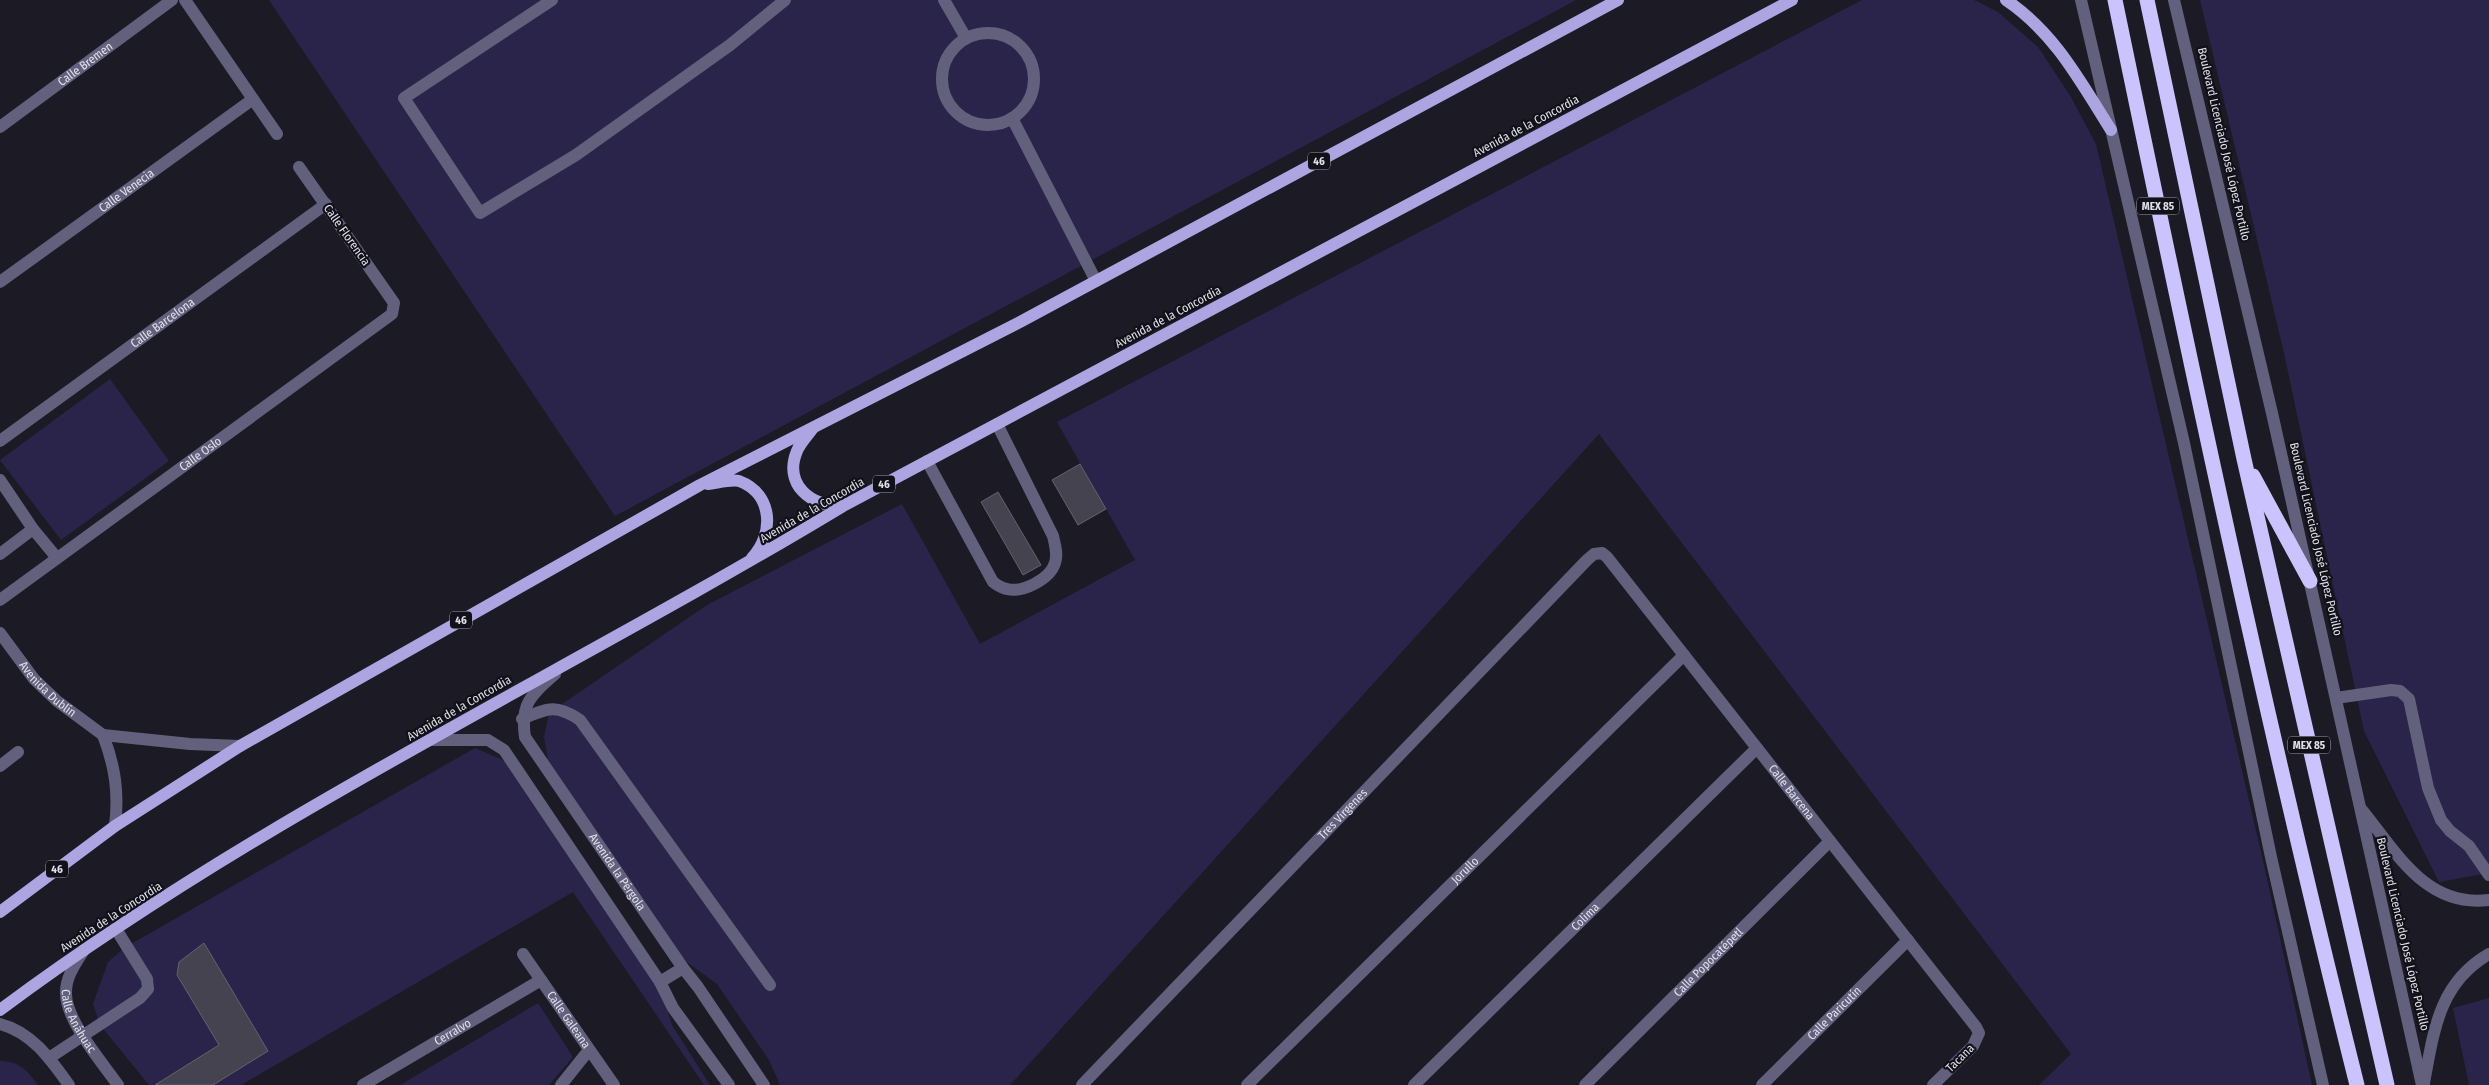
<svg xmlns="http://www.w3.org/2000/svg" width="2489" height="1085" viewBox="0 0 2489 1085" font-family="'Fira Sans Condensed',sans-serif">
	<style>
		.green { fill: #2b244a }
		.building { fill: #454350; stroke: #636270 }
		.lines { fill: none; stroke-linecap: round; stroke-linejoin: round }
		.minor { stroke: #63607d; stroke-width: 12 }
		.major { stroke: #ada5e1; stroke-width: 12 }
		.highway { stroke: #cac3fe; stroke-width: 15 }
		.labels { text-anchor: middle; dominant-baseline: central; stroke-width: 4.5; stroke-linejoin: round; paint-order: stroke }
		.shield { fill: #12111b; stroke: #a3a3ab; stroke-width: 1 }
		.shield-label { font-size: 11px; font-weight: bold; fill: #e1e1e9 }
		.street-label { font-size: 12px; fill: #e1e1e9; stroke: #12111b }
	</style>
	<rect width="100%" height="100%" fill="#1b1a25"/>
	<path class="green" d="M269,0H1576L615,516Z
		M1862,0H1974L1998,12L2038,47L2071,97L2096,144L2264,865L2312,1085H2039L2071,1054L1599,434L1010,1085H780L769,1060L717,984L684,960L548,760L544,737L549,713L707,605L902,504L980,644L1135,560L1057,422Z
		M2200,0H2489V873L2439,882L2364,731L2284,353Z
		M110,379L169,461L61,540L0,460Z
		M475,748L510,763L662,993L672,1025L710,1085H704L573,892L241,1085H149L100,1025L93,1004L108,962L124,948Z
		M2489,998V1085H2469L2453,1008Z
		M538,1003L573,1057L549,1085H400Z
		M0,1061C19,1061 27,1070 38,1085H0Z"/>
	<path class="building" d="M1080,464L1106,509L1078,525L1052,480Z
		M998,492L1041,565L1023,575L981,502Z
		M204,943L268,1051L213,1085H155L219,1045L177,975L179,962Z"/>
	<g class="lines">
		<g class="minor">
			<path d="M185,0L277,134"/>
			<path d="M552,0L404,98L480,213L576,155L730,45L785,0"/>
			<path d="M944,0L966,38"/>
			<path d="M2081,0L2184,443L2271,857L2323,1085"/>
			<path d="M2174,0L2272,413L2422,1085"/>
			<circle cx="988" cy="79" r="46"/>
			<path d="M1012,118L1096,281"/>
			<path id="s1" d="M0,127L172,0"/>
			<path id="s2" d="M0,282L253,99"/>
			<path id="s3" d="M0,441L326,204"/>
			<path d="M927,461L993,582C997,585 1001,588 1007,589C1023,593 1050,579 1055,563C1058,554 1055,545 1053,536L997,424"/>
			<path d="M0,480L33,529L57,558"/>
			<path d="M0,554L33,529"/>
			<path id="s4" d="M0,600L392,314L394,303L299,167"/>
			<path id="s5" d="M0,633L34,679L57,701L103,735L190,744L240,746"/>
			<path id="s6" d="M555,674C531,695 520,704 525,737L683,968L698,987L764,1085"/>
			<path d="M2336,698L2391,690L2400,691L2409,699L2428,788L2441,820L2450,831L2469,846L2489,875"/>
			<path d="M522,719C548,708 556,704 580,720L770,985"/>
			<path d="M103,735C115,766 119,793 115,826"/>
			<path d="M431,740H488L504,750L660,982L673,1008L729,1085"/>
			<path d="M0,766L18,752"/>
			<path d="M2362,810C2397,853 2426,908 2489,900"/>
			<path id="s7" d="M84,950C76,963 66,976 66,992C65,1020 102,1062 118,1085"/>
			<path id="s8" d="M523,954L614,1085"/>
			<path d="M660,982L683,968"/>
			<path d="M0,1024C32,1032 51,1060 69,1085"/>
			<path d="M49,1058L140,998L148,989L147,979L116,929"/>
			<path d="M2424,1083C2434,1030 2439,983 2489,954"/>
			<path id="s9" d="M363,1085L541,980"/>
			<path d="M561,1085L589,1050"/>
			<path id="s10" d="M1082,1085L1587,560L1594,554L1602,553L1607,557L1976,1027L1979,1033L1973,1046L1933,1085"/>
			<path id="s11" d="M1247,1085L1684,655"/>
			<path id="s12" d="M1414,1085L1757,748"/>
			<path id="s13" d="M1585,1085L1830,841"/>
			<path id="s14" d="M1762,1085L1908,940"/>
		</g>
		<path class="major" d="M2006,0C2055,33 2080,81 2111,130
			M813,428C808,435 800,443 797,451C783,484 811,507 842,506
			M708,484C717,483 731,479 739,481C774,494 774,535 752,558
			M0,912L115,826L240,746L700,485L1020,322L1618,0
			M0,1010C263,814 563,675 843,506L1792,0"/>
		<path class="highway" d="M2115,0C2190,363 2267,726 2357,1085
			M2147,0L2244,459L2387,1085
			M2253,476L2310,581"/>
	</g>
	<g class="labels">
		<g class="shield">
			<rect x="1308" y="152.5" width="22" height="17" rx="4"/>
			<rect x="2137" y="197.5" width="42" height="17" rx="4"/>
			<rect x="873" y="475.5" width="22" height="17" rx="4"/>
			<rect x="450" y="611.5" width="22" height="17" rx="4"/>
			<rect x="2288" y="736.5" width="42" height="17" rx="4"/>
			<rect x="46" y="860.5" width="22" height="17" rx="4"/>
		</g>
		<g class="shield-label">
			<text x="1319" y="161">46</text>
			<text x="2158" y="206">MEX 85</text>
			<text x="884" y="484">46</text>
			<text x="461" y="620">46</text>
			<text x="2309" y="745">MEX 85</text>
			<text x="57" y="869">46</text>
		</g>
		<g class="street-label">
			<text stroke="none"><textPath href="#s1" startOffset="106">Calle Bremen</textPath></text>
			<text transform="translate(1526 126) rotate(-28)">Avenida de la Concordia</text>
			<text transform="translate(2224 144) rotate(77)">Boulevard Licenciado José López Portillo</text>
			<text stroke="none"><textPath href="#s2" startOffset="156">Calle Venecia</textPath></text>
			<text transform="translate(347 235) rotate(55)">Calle Florencia</text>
			<text transform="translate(1168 317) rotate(-28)">Avenida de la Concordia</text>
			<text stroke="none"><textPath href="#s3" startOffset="201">Calle Barcelona</textPath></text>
			<text stroke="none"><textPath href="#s4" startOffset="248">Calle Oslo</textPath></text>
			<text transform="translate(812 510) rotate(-30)">Avenida de la Concordia</text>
			<text transform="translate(2316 539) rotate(77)">Boulevard Licenciado José López Portillo</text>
			<text stroke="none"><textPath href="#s5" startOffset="74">Avenida Dublín</textPath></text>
			<text transform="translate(459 708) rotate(-30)">Avenida de la Concordia</text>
			<text stroke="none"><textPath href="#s10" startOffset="1051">Calle Barcena</textPath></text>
			<text stroke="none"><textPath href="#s10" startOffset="376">Tres Virgenes</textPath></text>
			<text stroke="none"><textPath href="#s11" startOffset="306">Jorullo</textPath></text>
			<text stroke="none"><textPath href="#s6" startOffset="238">Avenida la Pérgola</textPath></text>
			<text transform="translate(111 917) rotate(-33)">Avenida de la Concordia</text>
			<text stroke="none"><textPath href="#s12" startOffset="240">Colima</textPath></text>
			<text transform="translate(2403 934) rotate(77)">Boulevard Licenciado José López Portillo</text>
			<text stroke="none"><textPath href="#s13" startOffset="174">Calle Popocatépetl</textPath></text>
			<text stroke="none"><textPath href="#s14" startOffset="102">Calle Paricutín</textPath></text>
			<text stroke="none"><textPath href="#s7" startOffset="78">Calle Anáhuac</textPath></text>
			<text stroke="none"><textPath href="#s8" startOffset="80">Calle Galeana</textPath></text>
			<text stroke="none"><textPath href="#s9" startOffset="104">Cerralvo</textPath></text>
			<text transform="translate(1960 1058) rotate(-45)">Tacana</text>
		</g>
	</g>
</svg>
